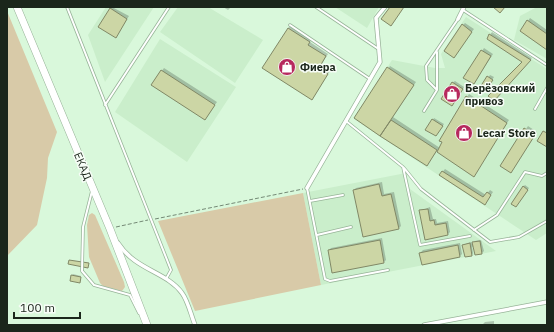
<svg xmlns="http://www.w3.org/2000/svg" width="554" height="332" viewBox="0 0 554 332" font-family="'IBM Plex Sans',sans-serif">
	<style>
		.built { fill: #caeecb }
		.green { fill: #d8caa8 }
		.shadow { fill: #0003 }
		.building { fill: #ccd6a5; stroke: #818866 }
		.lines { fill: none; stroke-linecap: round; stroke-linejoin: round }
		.lane-casing { stroke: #98b499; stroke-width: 3.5 }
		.street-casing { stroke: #98b499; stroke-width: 5 }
		.highway-casing { stroke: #98b499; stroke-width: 8 }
		.path { stroke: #748975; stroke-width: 1; stroke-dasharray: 4 2; stroke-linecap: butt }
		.lane { stroke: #fff; stroke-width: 2 }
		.street { stroke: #fff; stroke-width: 3.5 }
		.highway { stroke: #fff; stroke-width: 7 }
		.labels { text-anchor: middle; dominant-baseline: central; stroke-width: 3; stroke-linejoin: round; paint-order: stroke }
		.poi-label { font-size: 11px; font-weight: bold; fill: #1b261b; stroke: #f7fdf7; text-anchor: start }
		.street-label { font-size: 11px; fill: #1b261b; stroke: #f7fdf7 }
	</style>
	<rect width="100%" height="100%" fill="#d9f8db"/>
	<path class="built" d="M106,7H154L105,82L88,35Z
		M178,7H208L263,40L235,83L160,32Z
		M335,7H379L367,28Z
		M537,7H547V59L514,40L520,16Z
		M466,17L547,69V233L536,240L354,119L392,60L435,68H445L441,54Z
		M160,39L236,87L187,162L115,112Z
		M406,173L410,189L496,251L321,285L303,193Z"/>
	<path class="green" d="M7,11L57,132L48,158L47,178L37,225L7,256Z
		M303,193L321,285L195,311L158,221Z
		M92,213L95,215L124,282L125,287L122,291L103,286L100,283L89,257L87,225L89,215Z"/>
	<path class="shadow" d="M112,7L129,16L118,34L110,9Z
		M223,7H231L228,10Z
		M530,18L547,30V48L528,21Z
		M465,23L474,29L456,54L463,25Z
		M291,26L312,39L310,42L328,54L321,65L330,71L314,96L288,28Z
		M492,32L532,58L494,100L523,61L490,35Z
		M484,48L493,54L474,83L465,78Z
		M390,66L416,82L393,117L440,148L469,94L509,120L474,175L437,151L427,165L355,118Z
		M164,68L217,102L205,119L152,84Z
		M490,75L494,77L486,89L480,88Z
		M455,81L464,87L454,103L452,83Z
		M434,118L444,124L438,133L433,120Z
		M528,126L537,132L511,172L502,166Z
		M445,169L486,195L490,190L493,192L485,204L440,175Z
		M382,182L384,194L394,192L401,226L399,228L354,190L356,188Z
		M525,185L529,188L516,206L523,187Z
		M430,207L433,219H436L437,223L448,221L450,232L448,234L426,238L420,211Z
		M382,238L386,260L384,262L329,250L331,248Z
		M481,240L484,251L482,253L476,254L474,246L472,247L473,253L472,255L463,245L471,242L472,244L475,241Z
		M460,243L462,254L460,256L420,253L423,250Z
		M73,274L81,276L79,282L72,275Z
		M494,321V325H482L485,322Z"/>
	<path class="building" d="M390,7H404L391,26L381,19Z
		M493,7H505L500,13Z
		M110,8L127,19L116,38L98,27Z
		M527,20L547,34V50L520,31Z
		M462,24L472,32L454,58L444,51Z
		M288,28L310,42L308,45L326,56L319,68L328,74L312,100L262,68Z
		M489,34L531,60L494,101L488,96L522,62L487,39Z
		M481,50L491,56L474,84L463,78Z
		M387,67L414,85L380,136L354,118Z
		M161,70L215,105L205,120L151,85Z
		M487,76L493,80L484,92L479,89Z
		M452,82L463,89L452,106L441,99Z
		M466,96L507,123L474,177L437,152L442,142L439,141Z
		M432,119L443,126L436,136L425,130Z
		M391,120L437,150L427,166L380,136Z
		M524,128L535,135L511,173L500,166Z
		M543,131L547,133V147L537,141Z
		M442,171L483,197L487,192L491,195L485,205L439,175Z
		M379,184L382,196L391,194L399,229L363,237L353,190Z
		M523,186L528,190L516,207L511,204Z
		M428,209L430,221L434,220L435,225L446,223L448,235L425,240L419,210Z
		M380,240L384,263L332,273L328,250Z
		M480,241L482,254L475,255L472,242Z
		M470,243L472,256L465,257L462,245Z
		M458,245L460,257L422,265L419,253Z
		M69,260L89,263L88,268L68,264Z
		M71,275L81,277L80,283L70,281Z"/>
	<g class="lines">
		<g class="lane-casing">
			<path id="lane" d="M67,7L171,270L166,279
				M316,7L377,48
				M463,10L547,65
				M290,25L370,79
				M437,90L427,80L426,66L458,19
				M105,105L169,7
				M535,109L547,88
				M424,111L437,90V52
				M346,121L403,167L420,245L470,236
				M404,168L421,189L490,242L519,237L547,221
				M307,188L325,279L330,281L388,270
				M92,191L83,227L82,271L94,285L130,295L139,313
				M310,201L343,195
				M474,230L497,215L525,172L542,176L547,173
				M317,235L351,227"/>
		</g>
		<g class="street-casing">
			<path id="street" d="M458,19L464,7
				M307,188L380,62L376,18L385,7
				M118,243C135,270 167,272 182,293C188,301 191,315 195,325
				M424,325L547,302"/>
		</g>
		<g class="highway-casing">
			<path id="highway" d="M17,7L110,229L147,325"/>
		</g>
		<path class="path" d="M155,219L303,189
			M116,227L148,220
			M547,246V245"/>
		<use href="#lane" class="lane"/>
		<use href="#street" class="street"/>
		<use href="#highway" class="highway"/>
	</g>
	<defs>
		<g id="shop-disc" transform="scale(0.9)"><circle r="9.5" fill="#b7295e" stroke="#f7fdf7"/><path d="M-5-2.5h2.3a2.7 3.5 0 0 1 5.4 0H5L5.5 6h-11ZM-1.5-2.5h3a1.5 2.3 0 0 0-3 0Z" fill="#fff"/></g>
	</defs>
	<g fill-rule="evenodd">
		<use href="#shop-disc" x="287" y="67"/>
		<use href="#shop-disc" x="452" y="94"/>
		<use href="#shop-disc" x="464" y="133"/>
	</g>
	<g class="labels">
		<g class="poi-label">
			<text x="300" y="67">Фиера</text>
			<text x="465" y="88">Берёзовский<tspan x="465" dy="13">привоз</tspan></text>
			<text x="477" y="133">Lecar Store</text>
		</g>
		<g class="street-label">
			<text transform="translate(83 166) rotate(67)">ЕКАД</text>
		</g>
	</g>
	<rect width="554" height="332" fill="none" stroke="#1b261b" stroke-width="16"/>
	<path d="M14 312v6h66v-6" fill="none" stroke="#1b261b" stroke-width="2"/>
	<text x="20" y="312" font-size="12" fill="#1b261b" stroke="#f7fdf7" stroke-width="3" paint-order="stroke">100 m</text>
</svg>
